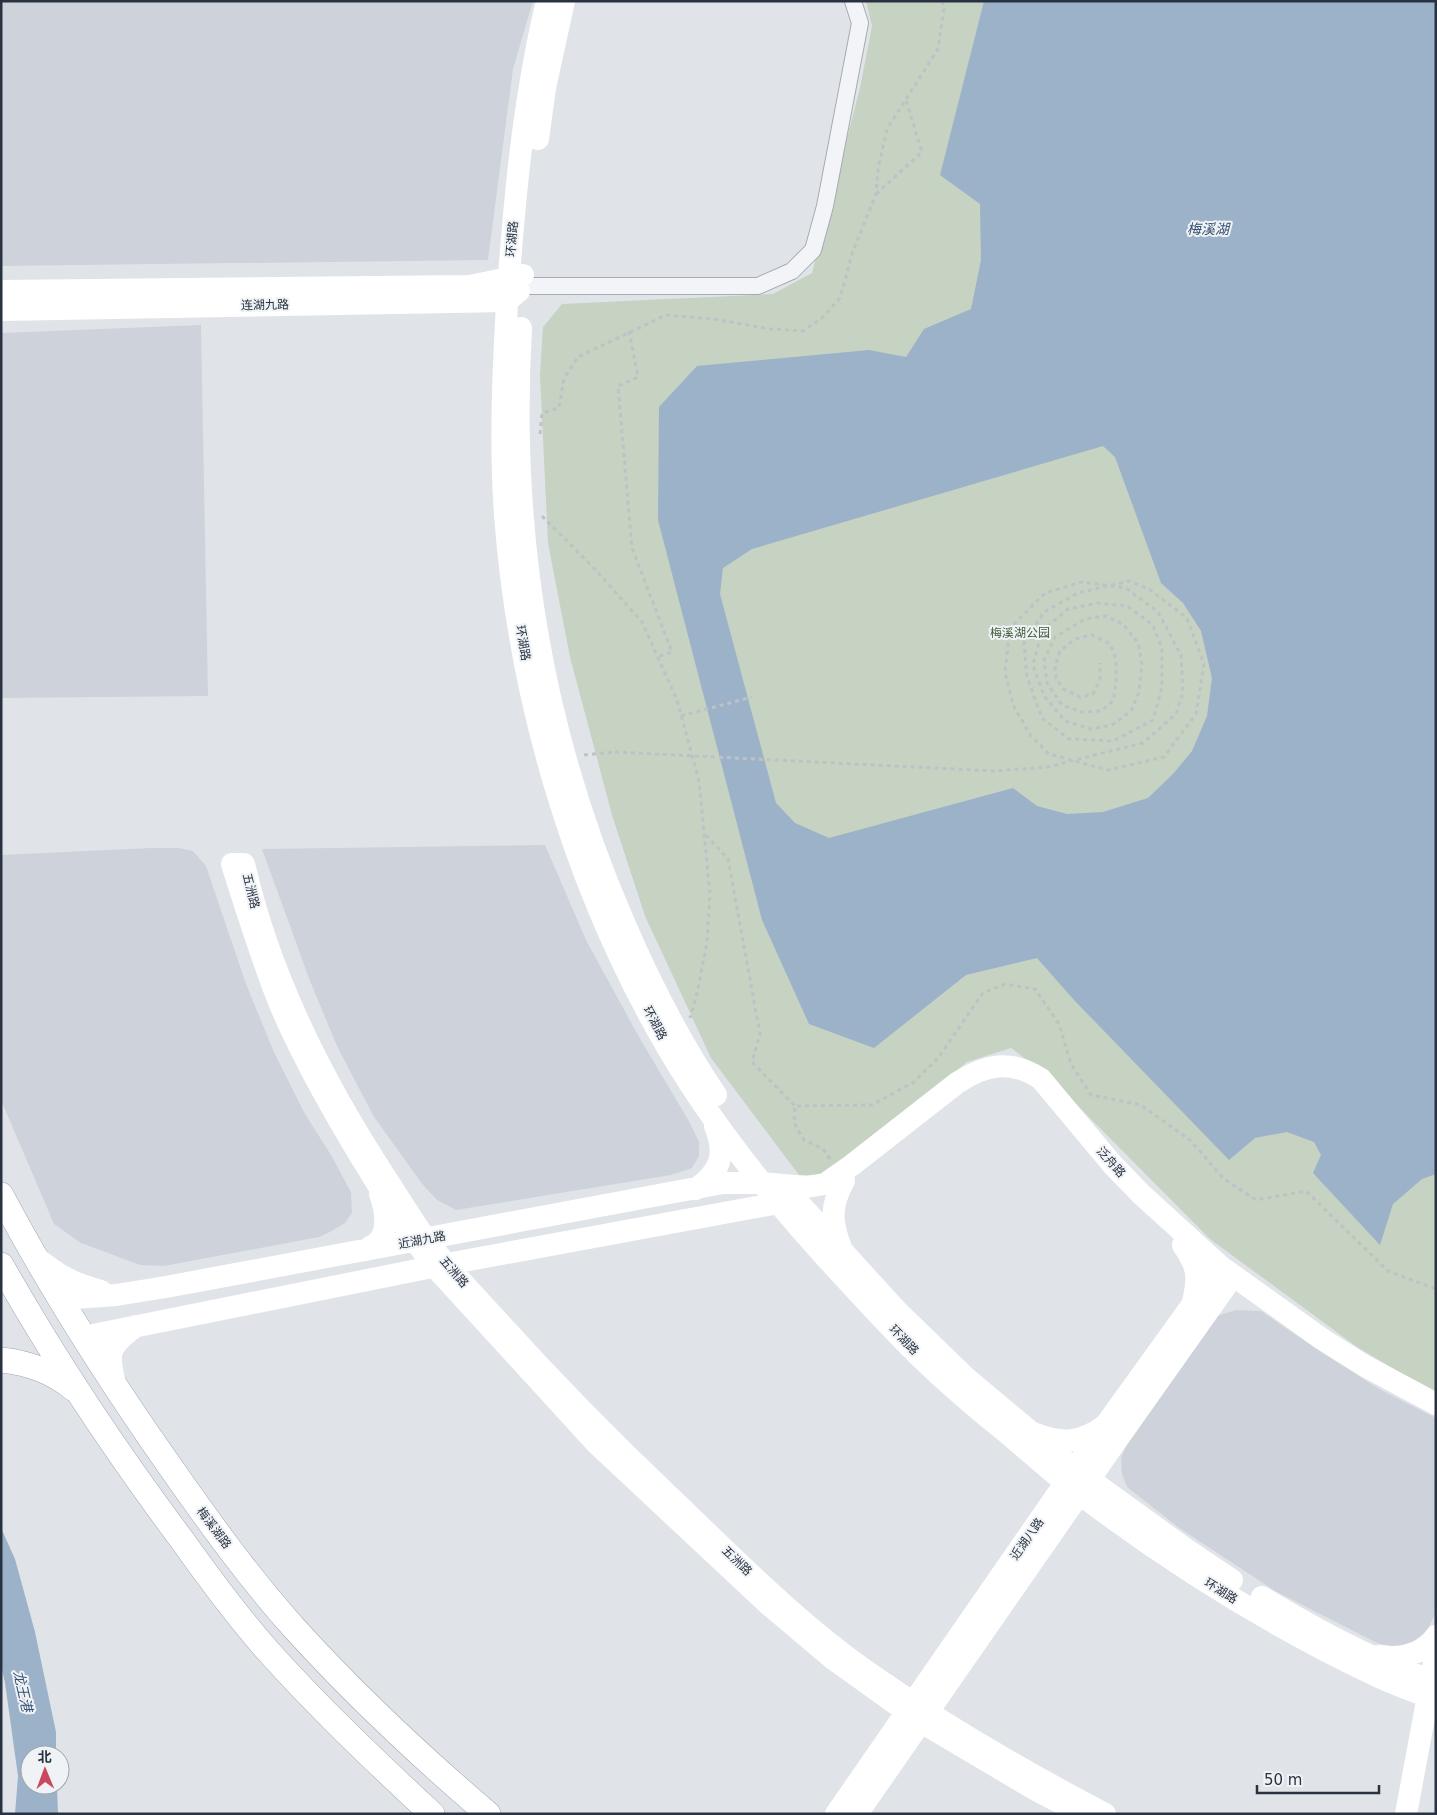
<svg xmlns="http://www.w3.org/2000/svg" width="1437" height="1815" viewBox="0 0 1437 1815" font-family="'DejaVu Sans','Noto Sans SC',sans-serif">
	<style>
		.built { fill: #ced3db }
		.green { fill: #c6d2c2 }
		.water { fill: #9cb2c8; fill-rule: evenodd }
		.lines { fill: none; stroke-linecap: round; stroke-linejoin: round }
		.street-casing { stroke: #a5abb3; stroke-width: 18 }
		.primary-casing { stroke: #a0a8b4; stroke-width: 26 }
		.path { stroke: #bec2c7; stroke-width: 3; stroke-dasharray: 4 4; stroke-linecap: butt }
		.street { stroke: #f3f4f7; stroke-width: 16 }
		.secondary { stroke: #fff; stroke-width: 22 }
		.primary { stroke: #fff; stroke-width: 25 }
		.path-bridge { stroke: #bec2c7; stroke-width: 3; stroke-dasharray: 4 4; stroke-linecap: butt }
		.labels { text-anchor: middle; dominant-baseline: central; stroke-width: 4; stroke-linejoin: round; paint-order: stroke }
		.street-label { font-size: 12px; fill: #293240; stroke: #f0f3f6 }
		.park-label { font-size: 12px; fill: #3e5b37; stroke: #f0f3f6 }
		.water-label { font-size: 14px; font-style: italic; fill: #355172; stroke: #f0f3f6 }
	</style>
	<rect width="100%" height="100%" fill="#e0e4e9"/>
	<path class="built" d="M1,1H533L513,69L488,260L1,266Z
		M201,325L208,696L1,698V333Z
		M545,845L587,942L639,1037L690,1123L699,1142V1156L692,1168L671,1175L456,1210L437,1200L423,1185L374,1117L337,1046L310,981L262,849Z
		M151,848H179L193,851L206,866L246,984L274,1052L305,1114L331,1155L351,1192L352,1213L345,1223L330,1232L319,1237L164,1266L140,1265L81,1243L54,1224L1,1100V855Z
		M1236,1310L1261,1311L1321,1352L1381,1390L1436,1418V1606L1434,1616L1427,1631L1412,1642L1394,1647L1377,1643L1275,1591L1178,1527L1127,1487L1122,1474L1121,1458L1128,1441L1207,1324L1220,1315Z"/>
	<path class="green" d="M866,1H1436V1394L1357,1347L1210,1239L1076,1104L1041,1071L1011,1048L967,1062L829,1175H799L711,1058L645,916L612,815L570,657L548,543L540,376L543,327L562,304L773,294L812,273L860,88L872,26Z"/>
	<path class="water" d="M984,1H1436V1174L1422,1179L1393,1204L1380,1245L1313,1173L1321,1155L1314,1142L1287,1132L1255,1138L1229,1160L1074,1000L1037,958L966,975L874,1048L809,1024L762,920L658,520L659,407L697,366L869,350L906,357L924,329L971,309L981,260L980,204L940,175ZM1103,446L1115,457L1161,583L1183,603L1201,631L1212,678L1207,716L1192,751L1173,774L1148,798L1103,812L1067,814L1037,806L1013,788L829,838L795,823L776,803L720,594L723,568L752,549Z
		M1,1528L15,1559L35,1632L56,1732V1755H30V1785H57L58,1814H15L18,1776L5,1683L1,1665Z"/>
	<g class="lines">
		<g class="street-casing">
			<path id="street" d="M523,286H758L792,271L813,250L825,206L860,23L853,1"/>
		</g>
		<g class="primary-casing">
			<path id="primary" d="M1,1195C51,1289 108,1378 169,1465C209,1522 249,1578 295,1629C355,1695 420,1756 488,1814
				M1,1265C55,1360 116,1452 182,1540C209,1578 237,1616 268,1651C319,1708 375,1761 432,1814
				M1,1360C29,1363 52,1371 74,1389"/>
		</g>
		<path class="path" d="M876,194L922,152L906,100
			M629,331L638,377L618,386L632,548L672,652L657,657
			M540,434L542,413L559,408L564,378L578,357L666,315L713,319L771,329L803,331L823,317L840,298L853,251L876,194L878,169L887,129L938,49L944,8L942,1
			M542,516L593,567L642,622L677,700L699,781L710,894L707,943L697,993L690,1018
			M681,716L752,697
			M584,755L615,752
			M706,835L728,859L760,1034L752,1062L795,1106
			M830,1159L823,1149L804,1140L794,1123L795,1106L872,1105L914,1082L938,1058L983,993L1005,984L1035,989L1059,1024L1071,1064L1091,1095L1141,1105L1190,1140L1224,1179L1256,1200L1306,1191L1388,1271L1436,1289"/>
		<use href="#street" class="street"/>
		<path class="secondary" d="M547,1C523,101 514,202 507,304C503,375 500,445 505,515C519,700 574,887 667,1047C715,1129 775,1203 840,1273C866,1301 892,1330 920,1357C948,1384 977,1409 1007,1433C1029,1452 1050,1470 1072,1488C1167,1561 1269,1625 1377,1676C1396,1685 1416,1692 1436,1700
			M538,139L545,88L564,1
			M1,291L470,286L523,275
			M1,310L507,301L519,291
			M521,328C509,533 541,731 623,920C649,981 679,1040 716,1095
			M696,1189C720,1172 727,1155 715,1126
			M796,1200L897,1311L965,1377L1075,1469L1183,1547L1232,1580
			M1183,1245C1198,1267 1199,1276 1193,1302
			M841,1248C831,1222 830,1206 844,1181
			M366,1250C370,1247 376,1244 379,1241C389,1228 385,1208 380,1194
			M37,1258C61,1277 72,1283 101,1291
			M60,1299L116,1295L166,1287L723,1183H761L806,1187L825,1184L852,1165L957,1083C986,1064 1011,1059 1041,1079L1112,1164L1141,1194L1220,1266L1322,1339L1365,1366L1436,1404
			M83,1337L447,1264L789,1201
			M116,1387C107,1354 107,1347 136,1326
			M1036,1434C1061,1444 1082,1443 1104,1426
			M1262,1597C1317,1630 1375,1662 1436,1682
			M1379,1656C1401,1659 1423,1655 1436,1636
			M836,1814L1097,1437L1220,1266
			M857,1814L1112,1447L1233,1276
			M1082,1814L1036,1790L921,1722L832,1658L768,1604L597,1444L435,1267C412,1239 394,1210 375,1180C340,1124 307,1067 281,1007C262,960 247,912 232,864H244C270,978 324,1084 388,1181C401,1201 414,1223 428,1242C450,1270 474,1295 498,1321C553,1382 610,1440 669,1496C734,1558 798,1624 872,1675C947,1727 1025,1772 1105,1814
			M1406,1814L1436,1653"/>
		<use href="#primary" class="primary"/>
		<path class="path-bridge" d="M615,752L995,771L1047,767L1143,743L1176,714L1183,693L1181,655L1158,612L1126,588L1082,582L1045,593L1010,628L1005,673L1014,707L1031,736L1049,754L1108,770L1164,757L1196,714L1204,664L1187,618L1149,589L1129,581L1078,593L1044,612L1024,643L1027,677L1042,718L1069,739L1113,741L1153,720L1162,687V649L1153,625L1127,606L1097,603L1068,609L1042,631L1033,665L1044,696L1065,721L1091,729L1112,725L1131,711L1139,692L1142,665L1138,643L1123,624L1106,616L1085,619L1055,637L1044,660L1047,683L1062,705L1082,712L1101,711L1113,701L1116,684V659L1110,644L1092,635L1075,639L1060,651L1055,666L1056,678L1063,689L1080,697L1093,694L1100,680V663"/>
	</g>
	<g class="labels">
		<g class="street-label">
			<text transform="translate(512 239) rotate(-85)">环湖路</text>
			<text transform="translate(265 305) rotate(-1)">连湖九路</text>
			<text transform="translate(523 643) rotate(80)">环湖路</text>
			<text transform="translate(251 891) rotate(76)">五洲路</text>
			<text transform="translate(655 1023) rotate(62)">环湖路</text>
			<text transform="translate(1111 1162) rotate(48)">泛舟路</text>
			<text transform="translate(422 1240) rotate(-11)">近湖九路</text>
			<text transform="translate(454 1272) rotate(49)">五洲路</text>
			<text transform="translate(904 1340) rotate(46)">环湖路</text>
			<text transform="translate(214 1528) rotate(53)">梅溪湖路</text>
			<text transform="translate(1027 1539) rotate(-55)">近湖八路</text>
			<text transform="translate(737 1561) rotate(44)">五洲路</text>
			<text transform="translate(1221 1591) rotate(32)">环湖路</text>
		</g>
		<g class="park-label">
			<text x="1020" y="633">梅溪湖公园</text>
		</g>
		<g class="water-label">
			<text x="1208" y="229">梅溪湖</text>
			<text transform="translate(23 1691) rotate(77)">龙王港</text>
		</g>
	</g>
	<rect width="1437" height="1815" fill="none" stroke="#293240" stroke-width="5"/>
	<g transform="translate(45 1770) rotate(359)"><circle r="24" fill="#f0f3f6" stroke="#a0a6ad"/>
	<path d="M0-4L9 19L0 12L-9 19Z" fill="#ca495e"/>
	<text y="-8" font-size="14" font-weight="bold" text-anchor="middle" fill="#293240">北</text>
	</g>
	<path d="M1257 1785v8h122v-8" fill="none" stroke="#293240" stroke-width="2.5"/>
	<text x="1264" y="1785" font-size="15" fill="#293240" stroke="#f0f3f6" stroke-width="4" paint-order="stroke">50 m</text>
</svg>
